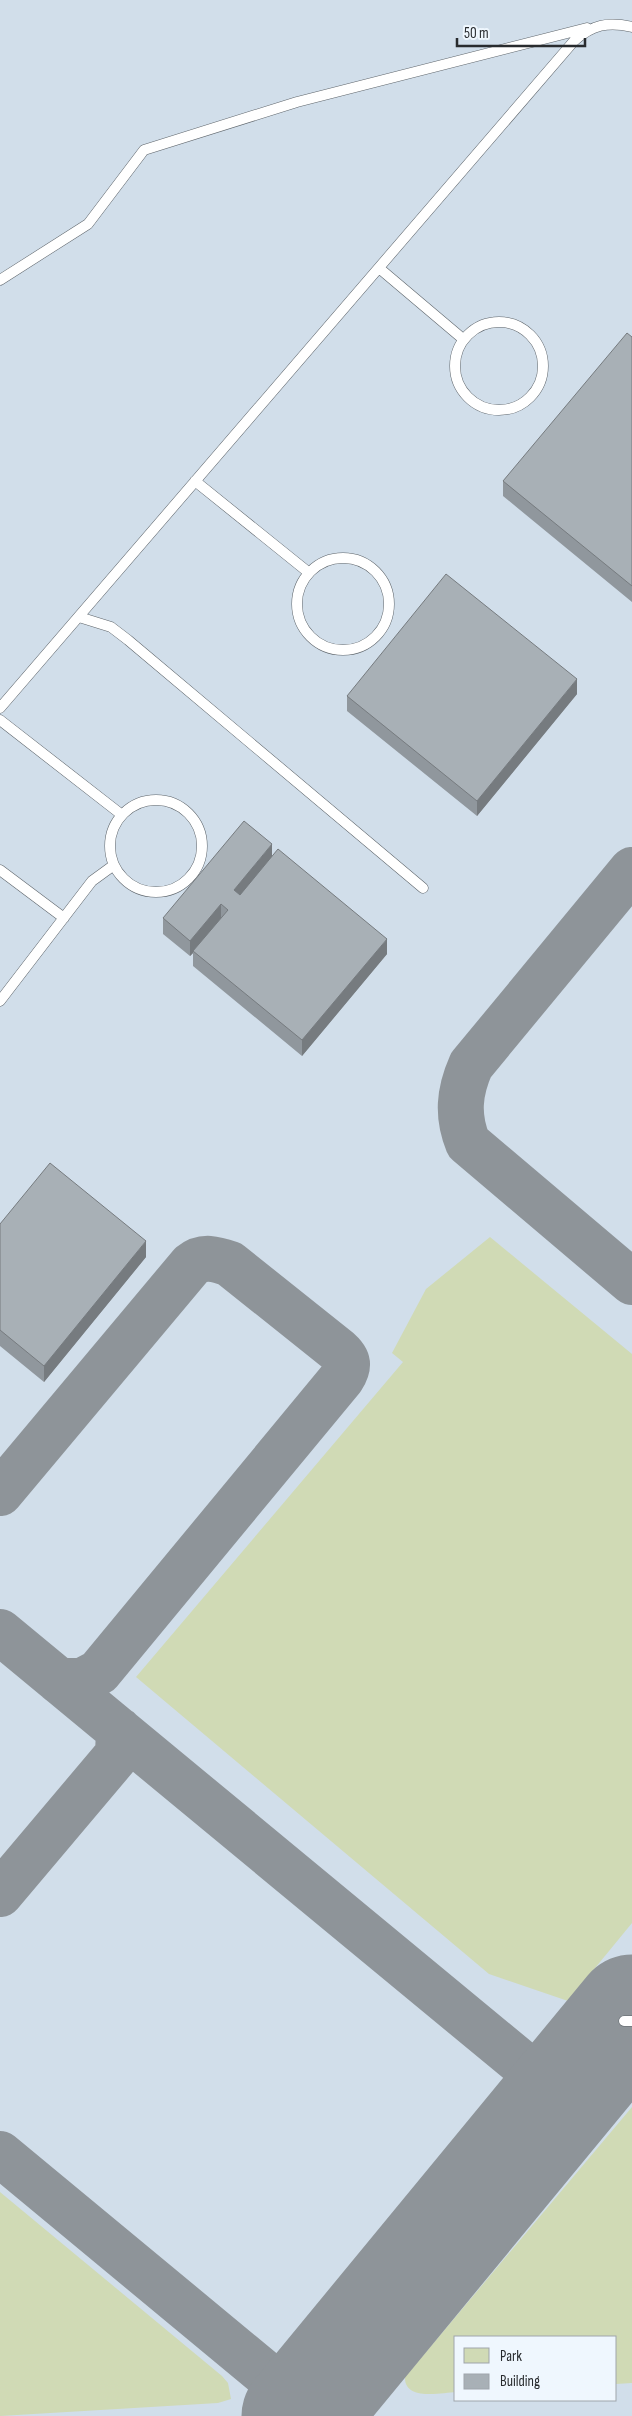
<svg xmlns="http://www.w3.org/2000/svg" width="632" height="2416" viewBox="0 0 632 2416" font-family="'Sofia Sans Condensed',sans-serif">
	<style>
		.built { fill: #d1deea; fill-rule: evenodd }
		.green { fill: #d0dab5 }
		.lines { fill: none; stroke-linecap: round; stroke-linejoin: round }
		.taxiway { stroke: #8e9499; stroke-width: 46 }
		.runway { stroke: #8e9499; stroke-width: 115 }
		.lane-casing { stroke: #5e656b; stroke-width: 11 }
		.lane { stroke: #fff; stroke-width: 10 }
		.wall { fill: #90979d }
		.shaded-wall { fill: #767b7f }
		.building { fill: #a8b0b6; stroke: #767b7f }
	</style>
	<rect width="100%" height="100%" fill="#e2eaf0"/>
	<path class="built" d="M0,0H632V2416H0ZM456,2337H616V2400H456Z"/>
	<path class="green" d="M490,1237L632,1354V1923L568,2001L489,1974L136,1677L403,1362L392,1353L426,1289Z
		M632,2107V2383L616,2384V2337H456V2392C441,2393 404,2401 405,2377Z
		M0,2192L222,2376L228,2383L231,2399L218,2403L0,2416Z"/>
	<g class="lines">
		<path class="taxiway" d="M632,870L471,1065C459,1092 457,1116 468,1143L632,1282
			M0,1493L191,1265C203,1255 216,1259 230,1264L339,1351C349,1360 349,1367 342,1378L99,1672L82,1681H59
			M0,1632L549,2086L555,2088L571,2085
			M0,1894L118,1754L119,1730
			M0,2154L291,2395L306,2396L320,2391"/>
		<path class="runway" d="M299,2416L632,2012"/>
		<g class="lane-casing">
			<path id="lane" d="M379,268L463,339
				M0,280L88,224L144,150L297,102L587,28
				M455 366a44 44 0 1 1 88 0a44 44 0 1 1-88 0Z
				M195,481L308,572
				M297 604a46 46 0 1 1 92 0a46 46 0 1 1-92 0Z
				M79,617L111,627L128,640L423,888
				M0,708L574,41C592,25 608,21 632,27
				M0,720L122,815
				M110 846a46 46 0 1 1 92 0a46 46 0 1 1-92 0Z
				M0,870L64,918
				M0,1001L92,881L114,865
				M624,2021H632"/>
		</g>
		<use href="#lane" class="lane"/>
	</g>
	<path class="wall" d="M632,337V602L503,496V481Z
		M577,694L477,816L347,711V696Z
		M272,857L387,954L302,1056L193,966V953L190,956L163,934V918Z
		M0,1224L146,1257L44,1382L0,1346Z"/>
	<path class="shaded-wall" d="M577,679V694L477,816V801Z
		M272,844V860L234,906V890Z
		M221,904V920L193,951V953L190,956V941Z
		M387,939V954L302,1056V1040Z
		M146,1241V1257L44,1382V1366Z"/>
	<path class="building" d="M627,333L632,337V586L503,481Z
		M446,574L577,679L477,801L347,696Z
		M244,821L272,844L234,890L240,895L278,849L387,939L302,1040L193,951L228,910L221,904L190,941L163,918Z
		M50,1163L146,1241L44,1366L0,1330V1224Z"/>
	<rect x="454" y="2336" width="162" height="65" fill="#eff7fe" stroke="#9fa5ab"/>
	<rect x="464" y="2348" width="25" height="15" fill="#d0dab5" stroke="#9fa5ab"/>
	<text x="500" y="2361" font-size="15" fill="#282b2e">Park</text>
	<rect x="464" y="2374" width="25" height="15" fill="#a8b0b6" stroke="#9fa5ab"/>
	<text x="500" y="2386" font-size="15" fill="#282b2e">Building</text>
	<path d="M457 38v8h128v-8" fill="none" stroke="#282b2e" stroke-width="2.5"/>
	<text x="464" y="38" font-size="15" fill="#282b2e" stroke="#eff7fe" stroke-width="4" paint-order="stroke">50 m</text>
</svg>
